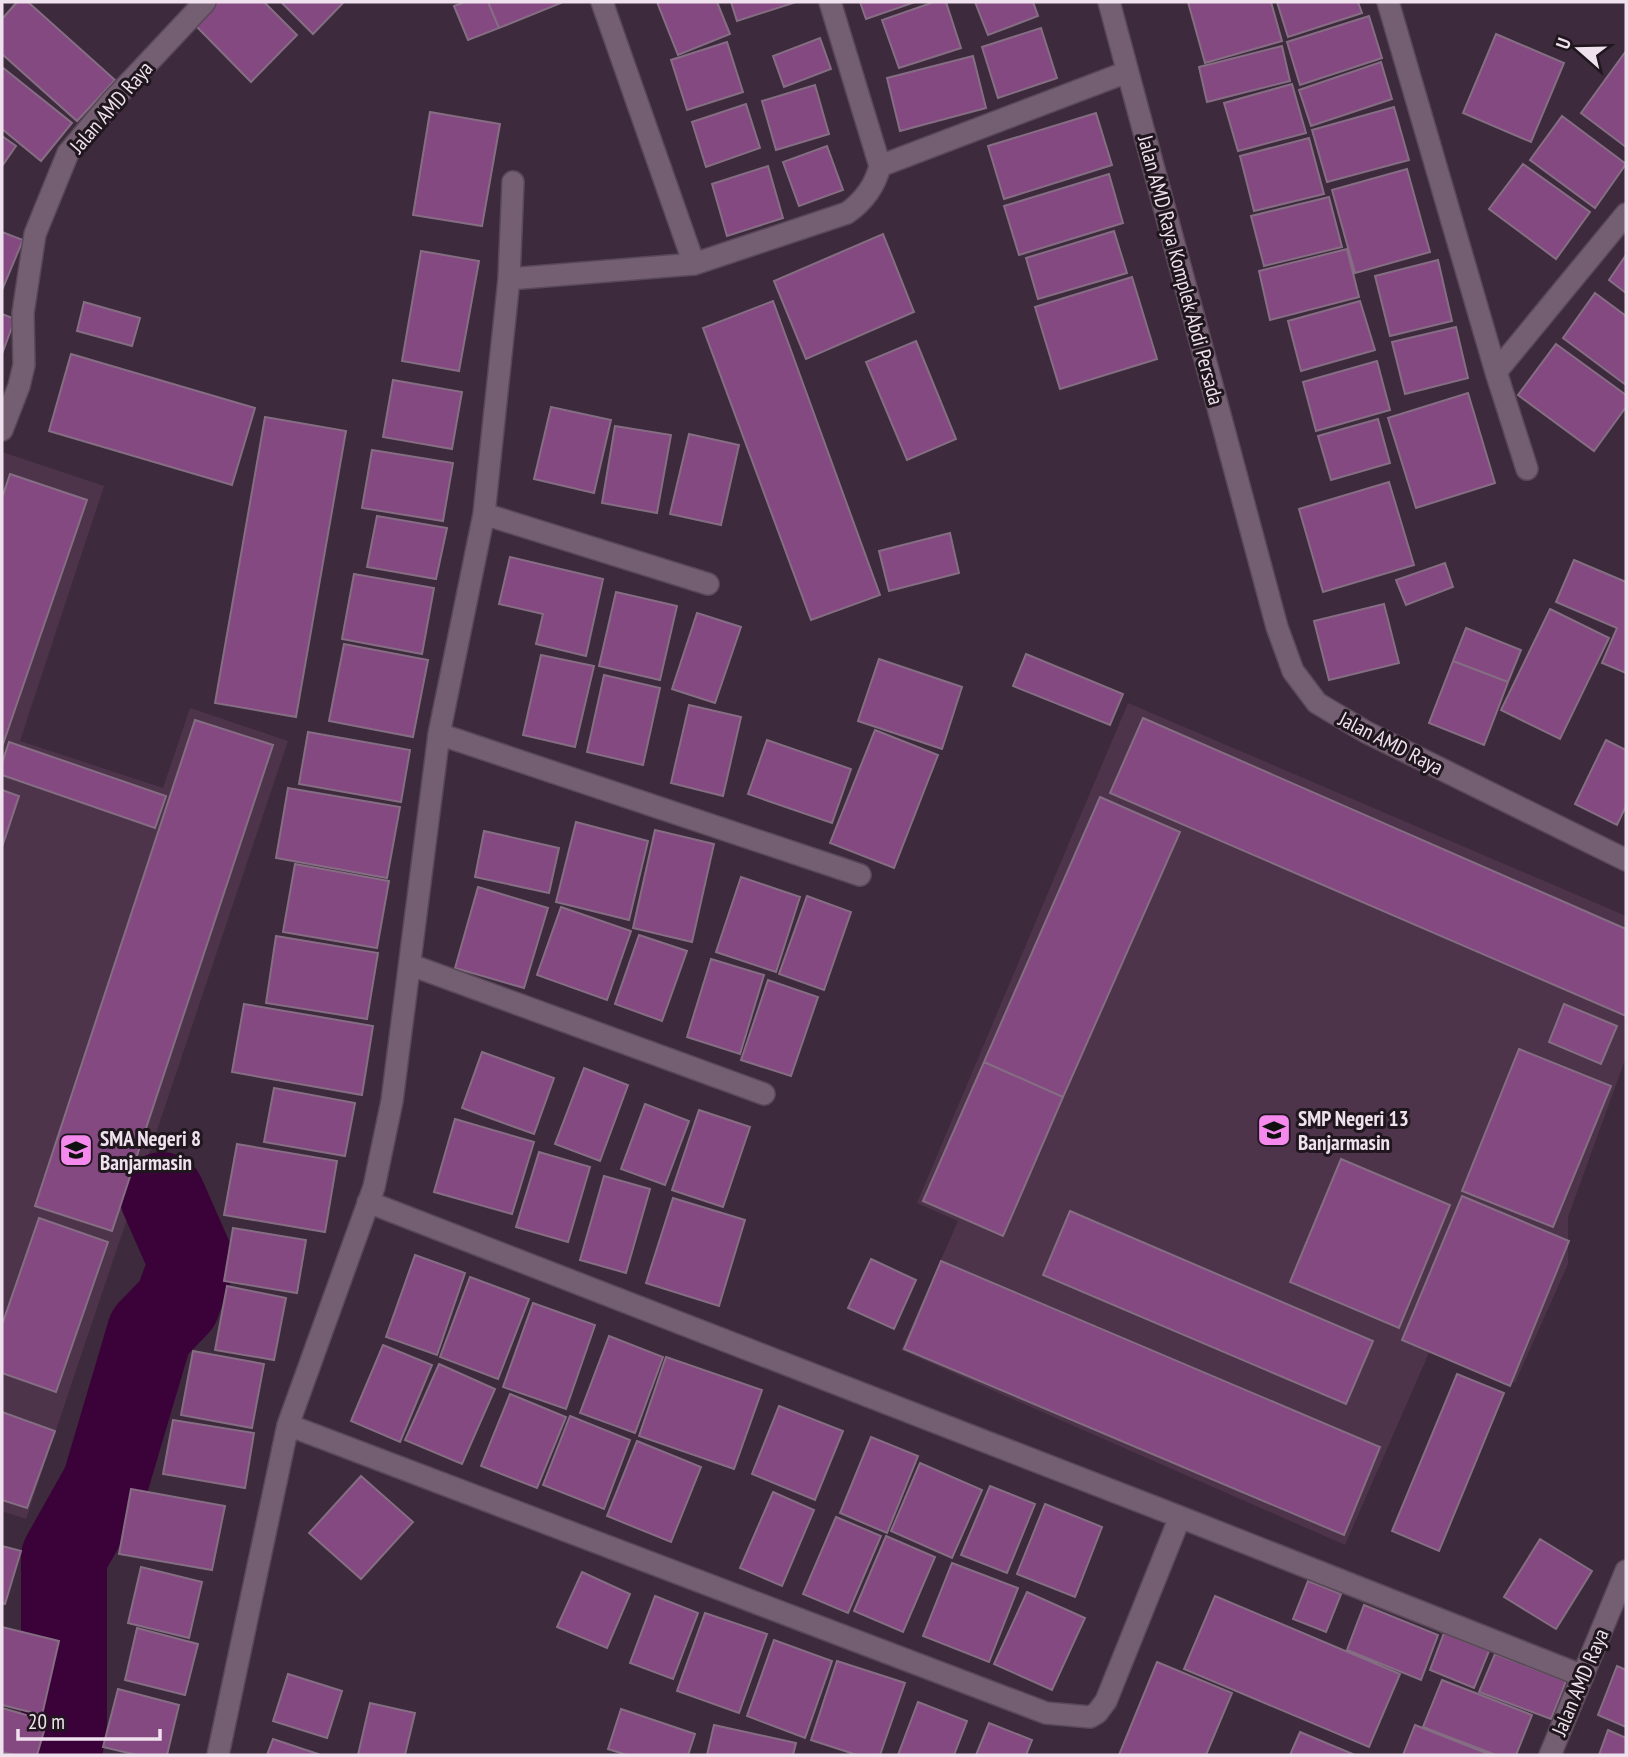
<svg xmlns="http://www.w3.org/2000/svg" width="1628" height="1757" viewBox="0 0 1628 1757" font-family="'PT Sans Narrow',sans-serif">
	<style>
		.built { fill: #4d344b }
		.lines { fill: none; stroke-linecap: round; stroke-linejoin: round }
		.river { stroke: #3b023a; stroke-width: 86 }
		.building { fill: #844980; stroke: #856e83; stroke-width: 2 }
		.street-casing { stroke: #594858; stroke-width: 24 }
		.street { stroke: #745e72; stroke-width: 21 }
		.labels { text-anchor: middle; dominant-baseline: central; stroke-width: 6; stroke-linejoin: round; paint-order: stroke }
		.street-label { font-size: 21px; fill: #efe2ee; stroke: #1f161e }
		.poi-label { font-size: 21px; font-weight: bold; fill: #efe2ee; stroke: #1f161e; text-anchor: start }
	</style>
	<rect width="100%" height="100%" fill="#3d2a3c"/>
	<path class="built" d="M2,452L104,486L20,741L163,788L190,708L288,741L26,1519L2,1511Z
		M1128,703L1626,916V1057L1568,1217V1264L1515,1383L1432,1346L1345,1545L901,1350L958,1221L917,1203Z"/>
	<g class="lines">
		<path class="river" d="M59,1755L64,1722V1557L105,1484L150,1332L177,1304L192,1263L162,1195"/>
	</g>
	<path class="building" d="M17,2H28L115,80L77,121L2,54V19Z
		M216,2H264L297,35L251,82L194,24Z
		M281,2H344L313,34Z
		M465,2H488L499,28L468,40L454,6Z
		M488,2H560L561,3L499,28Z
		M657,2H717L730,34L678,55Z
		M731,2H796L737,21Z
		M860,2H915L866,19Z
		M934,2H946L961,48L899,68L882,20Z
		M975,2H1033L1038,16L988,35Z
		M1188,2H1271L1282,41L1205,63Z
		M1277,2H1358L1362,13L1288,37Z
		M1369,16L1382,58L1300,85L1287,42Z
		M1041,28L1057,78L998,98L982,47Z
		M1496,34L1564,63L1531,142L1463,113Z
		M820,38L831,69L784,87L773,56Z
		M727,42L743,92L687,110L671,60Z
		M1282,46L1290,81L1207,102L1199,67Z
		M1626,51V147L1581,113Z
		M973,56L986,108L900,131L887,78Z
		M1381,62L1392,99L1311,126L1299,90Z
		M2,67L72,123L41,161L2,129Z
		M1292,84L1306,133L1238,151L1224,103Z
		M815,85L829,134L776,150L762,101Z
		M746,104L760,148L706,167L692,122Z
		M1394,107L1409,160L1327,182L1312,130Z
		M430,112L500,124L482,226L413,215Z
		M1096,113L1112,165L1004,199L988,146Z
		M1562,116L1626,164L1595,208L1530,160Z
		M2,136L16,146L2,166Z
		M1309,138L1324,194L1254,211L1240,156Z
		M827,146L843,190L799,206L783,162Z
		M1523,164L1590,212L1556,259L1489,209Z
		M768,166L783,218L727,236L712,184Z
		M1407,169L1430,252L1355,273L1332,190Z
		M1109,174L1123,223L1019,255L1004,206Z
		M1329,197L1342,247L1264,266L1251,216Z
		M1114,231L1127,273L1038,299L1026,258Z
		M2,232L23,240L2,290Z
		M883,234L914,312L806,359L774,281Z
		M1347,249L1359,297L1270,320L1259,271Z
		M421,251L479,261L459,371L402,361Z
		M1626,255V293L1609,280Z
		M1438,260L1452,321L1390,336L1375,276Z
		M1132,277L1157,359L1060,389L1035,307Z
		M1595,293L1626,316V385L1563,338Z
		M773,301L880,595L811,620L703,328Z
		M1360,301L1375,350L1301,371L1288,321Z
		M84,302L140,318L132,346L77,331Z
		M2,314L15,319L2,354Z
		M1456,327L1468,378L1405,394L1392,342Z
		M916,341L956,439L907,460L866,362Z
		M1556,344L1626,395V407L1594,451L1518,395Z
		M71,354L255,408L232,485L49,431Z
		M1377,361L1390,410L1316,431L1303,382Z
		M393,380L462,392L452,449L383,437Z
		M1468,393L1495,483L1416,508L1388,418Z
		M551,407L611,420L594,493L534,479Z
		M265,417L346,431L296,717L215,703Z
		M1378,419L1390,463L1331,480L1318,436Z
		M615,426L671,435L657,513L602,503Z
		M689,434L739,445L721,525L670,514Z
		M372,450L453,463L443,521L362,508Z
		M10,474L87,500L2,747V498Z
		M1389,482L1414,565L1323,592L1299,509Z
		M377,516L447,528L436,579L367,567Z
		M950,533L959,573L889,591L879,551Z
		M510,557L603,579L586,656L536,644L543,614L499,604Z
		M1574,560L1626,582V673L1602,663L1617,628L1556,602Z
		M1445,563L1453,587L1406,605L1396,580Z
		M354,574L434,588L422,654L342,639Z
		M616,592L677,606L660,680L599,666Z
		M1384,604L1399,663L1329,680L1314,621Z
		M1550,609L1609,638L1560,739L1501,710Z
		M697,613L741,627L715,703L672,689Z
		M1466,628L1521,650L1508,682L1453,661Z
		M344,644L428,660L413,737L329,721Z
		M1026,654L1123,694L1110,725L1013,686Z
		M541,655L594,666L575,747L523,735Z
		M879,659L962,687L942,749L858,721Z
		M1453,661L1508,682L1484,745L1429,723Z
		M604,675L660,688L643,765L587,752Z
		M689,705L741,717L723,796L671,783Z
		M1143,718L1626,929V1016L1110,793Z
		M195,720L273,745L112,1231L35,1206Z
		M875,730L938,755L894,868L830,843Z
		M308,732L410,750L401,802L299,784Z
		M767,740L851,769L832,823L748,794Z
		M1606,740L1626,750V806L1617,825L1575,804Z
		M9,742L166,796L155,828L2,775V763Z
		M288,788L400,807L387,878L276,858Z
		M2,790L19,796L2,847Z
		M1100,797L1180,832L1063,1097L984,1062Z
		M576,822L648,841L629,920L556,902Z
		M655,830L714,844L692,942L633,928Z
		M484,831L559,848L549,893L475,877Z
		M295,864L389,881L377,948L283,932Z
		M741,877L800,897L776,972L716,952Z
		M478,887L548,908L524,988L455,968Z
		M807,896L851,912L824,990L779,974Z
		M561,907L631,931L607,1000L537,975Z
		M639,935L687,951L662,1021L615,1004Z
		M276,936L378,953L367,1019L266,1003Z
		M711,959L764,975L740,1054L687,1037Z
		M768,980L818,997L791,1076L741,1060Z
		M244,1004L373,1026L362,1095L232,1072Z
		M1564,1004L1617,1026L1601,1064L1549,1042Z
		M1519,1049L1611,1086L1553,1227L1462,1191Z
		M482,1052L554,1078L534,1134L462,1108Z
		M984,1062L1063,1097L1003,1236L923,1201Z
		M584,1068L628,1085L600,1161L555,1144Z
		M274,1088L355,1103L345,1156L264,1142Z
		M645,1104L689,1121L665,1185L621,1169Z
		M699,1110L750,1127L723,1207L672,1190Z
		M455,1119L534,1142L512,1214L434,1192Z
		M237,1144L337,1161L325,1232L224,1215Z
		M539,1152L590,1167L568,1242L516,1227Z
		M1341,1159L1450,1205L1399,1328L1290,1282Z
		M604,1176L650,1189L626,1273L580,1260Z
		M1462,1196L1569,1241L1510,1386L1402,1340Z
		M673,1198L745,1220L719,1306L646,1283Z
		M1070,1211L1373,1341L1346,1404L1043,1275Z
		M39,1218L108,1242L56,1392L2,1373V1325Z
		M233,1228L306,1240L297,1293L224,1281Z
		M415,1255L465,1273L437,1355L386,1337Z
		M871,1259L916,1280L894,1329L848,1308Z
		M941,1261L1380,1447L1344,1535L904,1349Z
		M470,1277L529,1299L498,1379L440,1357Z
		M227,1286L286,1298L274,1360L215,1350Z
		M533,1303L595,1325L566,1409L503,1387Z
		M609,1336L663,1357L635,1433L580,1413Z
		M383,1345L432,1365L400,1442L351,1421Z
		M193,1351L264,1364L252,1428L181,1415Z
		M666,1357L762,1390L734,1469L639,1436Z
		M439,1364L495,1389L462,1464L405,1440Z
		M1457,1374L1504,1393L1439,1551L1392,1531Z
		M510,1394L566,1417L537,1488L481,1466Z
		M779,1406L843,1431L815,1500L752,1474Z
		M2,1412L55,1431L27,1508L2,1500Z
		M570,1416L630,1440L604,1509L543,1485Z
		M173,1420L254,1433L245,1488L163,1474Z
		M871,1437L918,1456L887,1533L840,1513Z
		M637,1441L701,1467L671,1542L607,1516Z
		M920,1463L982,1490L952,1558L891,1531Z
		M361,1476L413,1522L361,1579L309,1533Z
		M990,1486L1035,1504L1007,1573L961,1555Z
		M131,1489L225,1506L212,1570L119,1554Z
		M773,1492L814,1510L782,1586L740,1568Z
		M1045,1504L1102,1527L1075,1597L1017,1574Z
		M836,1517L881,1536L848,1613L803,1594Z
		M886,1536L935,1557L903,1632L854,1611Z
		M1540,1539L1592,1571L1556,1629L1504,1597Z
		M2,1546L21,1551L5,1604L2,1603Z
		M952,1563L1018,1588L989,1662L923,1636Z
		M141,1567L202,1582L189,1638L128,1623Z
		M582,1572L630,1594L607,1648L557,1627Z
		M1308,1581L1341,1594L1326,1632L1293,1619Z
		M1027,1592L1085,1618L1052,1690L994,1664Z
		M655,1596L698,1613L673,1679L630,1663Z
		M1215,1596L1400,1674L1369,1747L1184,1669Z
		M1364,1605L1438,1635L1421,1680L1347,1650Z
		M705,1613L767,1634L739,1713L677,1691Z
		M2,1627L59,1641L42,1715L2,1705Z
		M137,1628L198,1644L185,1695L125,1680Z
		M1444,1633L1489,1651L1474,1688L1430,1670Z
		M774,1640L832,1661L805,1738L747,1716Z
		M1495,1654L1566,1681L1551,1719L1479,1692Z
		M837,1661L905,1683L880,1755H857L811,1740Z
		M1157,1662L1232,1693L1206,1755H1119Z
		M1617,1666L1626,1670V1727L1598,1715Z
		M288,1674L342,1691L327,1738L273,1721Z
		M1442,1680L1532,1715L1516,1755H1496L1423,1727Z
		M118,1689L179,1705L167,1755H137L103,1747Z
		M918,1702L967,1721L954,1755H898Z
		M370,1703L415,1713L405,1755H358Z
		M2,1708L47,1721L37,1755H14L2,1752Z
		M621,1709L695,1734L688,1755H627L608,1749Z
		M989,1723L1032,1740L1026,1755H976Z
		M714,1725L796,1743L793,1755H707Z
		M1415,1725L1491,1755H1403Z
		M1608,1730L1626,1738V1755H1599Z
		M1300,1732L1355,1755H1290Z
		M273,1739L321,1755H267Z"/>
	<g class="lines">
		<g class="street-casing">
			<path id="street" d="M602,2L694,264L847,213C864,201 875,186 880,166L1127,72
				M830,2L880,166
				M1109,2L1277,627L1293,671L1317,703L1366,732L1626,860
				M1388,2L1496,372
				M509,279L694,264
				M2,430L19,386L24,365L23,313L35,234L68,153L112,101L205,2
				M1527,469L1496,372L1626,214
				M484,514L708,584
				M439,734L860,875
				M411,965L764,1094
				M368,1202L1180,1517
				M288,1425L1046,1713L1090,1717L1097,1713L1106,1701L1180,1517L1583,1676
				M218,1755L288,1425L374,1187L392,1101L439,734L484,514L509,279L513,182
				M1550,1755L1626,1571"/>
		</g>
		<use href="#street" class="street"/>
	</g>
	<defs>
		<g id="school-square" transform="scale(1.75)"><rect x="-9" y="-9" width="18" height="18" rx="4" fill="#f589ee" stroke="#1f161e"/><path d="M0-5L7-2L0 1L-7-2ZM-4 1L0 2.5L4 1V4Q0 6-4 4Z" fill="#111"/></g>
	</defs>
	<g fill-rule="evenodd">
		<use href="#school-square" x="1274" y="1130"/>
		<use href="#school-square" x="76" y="1150"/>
	</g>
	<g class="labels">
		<g class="street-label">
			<text transform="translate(111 107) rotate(-49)">Jalan AMD Raya</text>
			<text transform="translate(1181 270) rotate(75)">Jalan AMD Raya Komplek Abdi Persada</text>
			<text transform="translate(1391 743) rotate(27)">Jalan AMD Raya</text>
			<text transform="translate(1580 1682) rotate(-67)">Jalan AMD Raya</text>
		</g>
		<g class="poi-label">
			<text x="1298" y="1118">SMP Negeri 13<tspan x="1298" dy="24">Banjarmasin</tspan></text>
			<text x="100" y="1138">SMA Negeri 8<tspan x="100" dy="24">Banjarmasin</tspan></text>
		</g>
	</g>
	<rect width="1628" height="1757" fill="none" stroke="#efe2ee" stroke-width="7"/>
	<g transform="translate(1579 49) rotate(290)" stroke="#1f161e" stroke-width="5" paint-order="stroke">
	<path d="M0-5L12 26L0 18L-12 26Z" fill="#efe2ee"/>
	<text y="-10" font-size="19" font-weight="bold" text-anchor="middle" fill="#efe2ee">U</text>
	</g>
	<path d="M18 1729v10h142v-10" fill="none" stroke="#efe2ee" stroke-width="3.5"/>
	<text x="28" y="1729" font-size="21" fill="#efe2ee" stroke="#1f161e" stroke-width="5" paint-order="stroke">20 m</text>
</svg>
